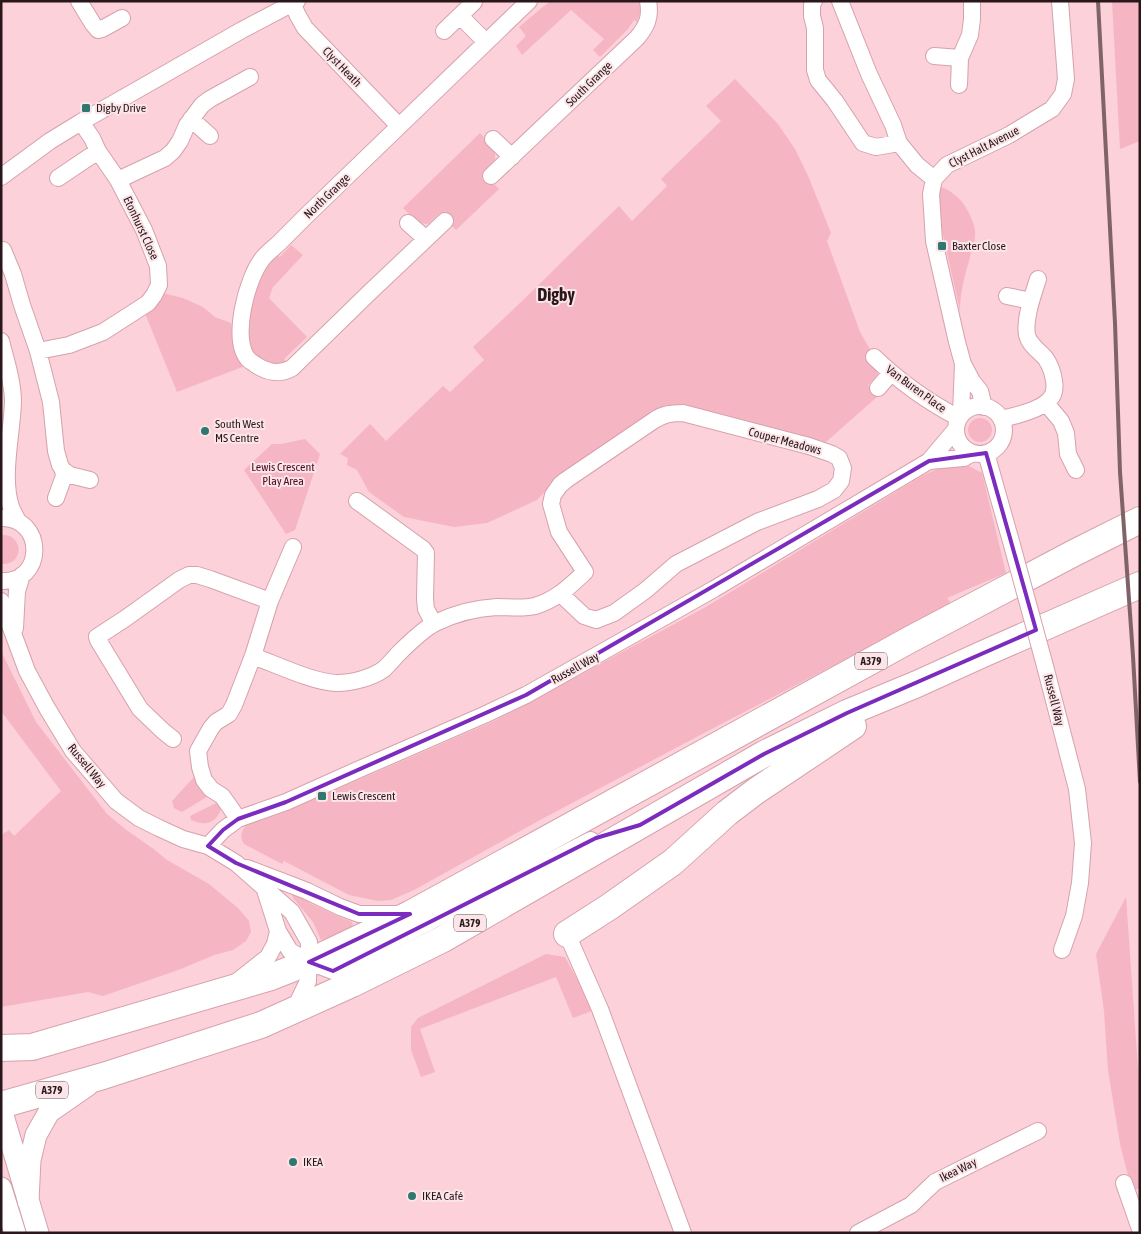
<svg xmlns="http://www.w3.org/2000/svg" width="1141" height="1234" viewBox="0 0 1141 1234" font-family="'Asap Condensed',sans-serif">
	<style>
		.green { fill: #f6b5c3 }
		.lines { fill: none; stroke-linecap: round; stroke-linejoin: round }
		.minor-casing { stroke: #d5a2ac; stroke-width: 18 }
		.tertiary-casing { stroke: #d5a2ac; stroke-width: 23 }
		.primary-casing { stroke: #d5a2ac; stroke-width: 28 }
		.minor { stroke: #fff; stroke-width: 16 }
		.tertiary { stroke: #fff; stroke-width: 21 }
		.primary { stroke: #fff; stroke-width: 26 }
		.rail { stroke: #806368; stroke-width: 4 }
		.minor-bridge-casing { stroke: #d5a2ac; stroke-width: 18; stroke-linecap: butt }
		.minor-bridge { stroke: #fff; stroke-width: 16 }
		.marked { fill: none; stroke: #7b2cbf; stroke-width: 4; stroke-linejoin: round }
		.poi-dot { fill: #30776f; stroke: #fbe5e9; stroke-width: 2 }
		.labels { text-anchor: middle; dominant-baseline: central; stroke-width: 4; stroke-linejoin: round; paint-order: stroke }
		.shield { fill: #fbe5e9; stroke: #695559; stroke-width: 1 }
		.shield-label { font-size: 11px; font-weight: bold; fill: #2a171b }
		.street-label { font-size: 12px; fill: #2a171b; stroke: #fbe5e9 }
		.poi-label { font-size: 12px; fill: #2a171b; stroke: #fbe5e9; text-anchor: start }
		.park-label { font-size: 12px; fill: #4d0b22; stroke: #fbe5e9 }
		.district-label { font-size: 18px; font-weight: bold; fill: #2a171b; stroke: #fbe5e9 }
	</style>
	<rect width="100%" height="100%" fill="#fcd1d9"/>
	<path class="green" d="M551,1H641V9L637,22L634,20L628,29L600,57L593,50L604,39L571,10L522,55L516,46L526,36L519,27L544,6Z
		M1112,1H1140V141L1120,149Z
		M735,79L778,124L795,149L809,178L831,233L827,241L860,332L871,351L865,356L878,370L877,375L868,385L878,396L826,442L678,406L666,405L561,475L537,500L487,523L454,527L404,517L369,492L357,470L347,465L348,458L340,454L370,424L386,441L443,386L450,392L484,360L473,347C523,302 570,253 619,206L632,221L667,186L661,179L721,121L706,106Z
		M480,133L495,150V162L483,173L499,189L456,230L440,213L428,224L418,223L403,208Z
		M941,187C950,190 960,198 965,206C969,213 974,222 975,231C976,242 971,251 969,261C964,278 960,294 960,311L940,222L938,201Z
		M291,245L303,255L273,287L269,298L307,337L284,359L287,362L275,365L257,358L251,350L248,336L249,319L252,299L264,269L277,255L280,257Z
		M163,293L183,298L203,307L215,317L231,323L234,350L245,366L177,392L144,311Z
		M968 430a12 12 0 1 1 24 0a12 12 0 1 1-24 0Z
		M305,439L320,454L295,530L286,534L244,470L272,444H281Z
		M958,465L969,466L982,473L1006,573L947,598L950,601L948,605L896,633L704,733L542,819L414,890L391,900L378,901L349,895L284,861L282,864L244,844C240,837 240,831 247,825L277,815L492,722L704,608L922,476L939,468Z
		M1,535C24,533 25,566 1,564Z
		M1,651L36,722L107,814L125,829L155,850L167,860L209,884L238,908L249,921L251,932L246,941L233,950L214,955L181,969L103,996L88,992L1,1007V835L9,830L14,836L61,791L1,711Z
		M194,777L199,786L210,795L182,812L174,808L172,801Z
		M218,802L221,809C216,824 204,826 191,820L190,816Z
		M292,895H297L312,904L344,919L351,921L353,924L351,927L325,939L321,940L313,922L294,899Z
		M1126,897L1140,1097V1188L1132,1191L1120,1144L1108,1070L1104,1011L1096,954Z
		M546,954L565,957L592,1007V1011L573,1018L556,977L420,1029L435,1072L421,1077L411,1050V1027L418,1018Z"/>
	<g class="lines">
		<g class="minor-casing">
			<path id="minor" d="M79,1L93,24L98,30L102,29L122,18
				M292,1L297,14L305,28L399,126
				M814,1L812,5V16L815,28V70L818,80L835,101L863,143L876,147L899,143
				M840,1L869,74L893,125L899,143L917,165L934,179
				M460,16L486,42
				M444,31L474,2
				M934,56L960,58
				M959,85L960,58L970,35L972,19V1
				M191,119L210,136
				M493,139L512,157
				M491,176L637,38C647,26 651,17 648,1
				M1,177L50,141L81,122L242,30L297,1
				M58,178L98,151
				M118,180L165,158L173,151L180,141L187,125L202,105L210,99L250,77
				M445,221L369,293L292,368C280,375 267,372 256,365C254,363 251,362 249,360C230,341 247,277 263,258C268,252 274,248 280,242C289,233 298,224 307,215L529,1
				M408,223L426,239
				M3,250L13,274L22,305L38,351
				M1007,296L1031,301
				M1,341C6,361 13,382 13,402C12,434 1,477 11,507C13,512 16,517 18,521
				M874,357C899,381 928,402 959,418
				M878,388L891,373
				M1046,403L1061,421L1066,433L1068,454L1076,470
				M956 430a24 24 0 1 1 48 0a24 24 0 1 1-48 0Z
				M984,407L980,391L972,381L963,364L957,342L934,241L931,194L934,179L947,165L1009,135L1052,109L1063,94L1066,79L1060,1
				M961,414L963,364
				M1001,419C1015,416 1041,410 1050,399C1055,394 1055,387 1054,381C1053,373 1050,365 1046,359C1040,351 1029,345 1027,335C1024,319 1033,295 1038,279
				M986,453L1012,545
				M929,461L964,458L973,453
				M63,470L70,475L90,480
				M56,498L64,476L63,470L60,465L56,451L51,402L38,351L69,345L103,332L148,303L154,295L159,285L158,266L144,230L118,180L98,151L92,138L81,122
				M357,501L423,549L426,553L425,599L426,609L434,624
				M1,518C46,517 45,584 1,581
				M1,601L27,671L47,708L73,751L116,801L139,818L159,828L183,839L208,846L236,863L292,912L309,942L308,981L294,1010
				M15,628L17,591L22,575
				M253,656C275,664 315,683 337,683C351,683 372,678 384,669C388,665 393,660 397,655C407,645 422,630 435,623C454,614 476,608 497,607C510,607 523,609 535,606C556,600 570,586 585,572L559,532L551,504L553,495L560,485L566,480L653,421C663,414 671,413 683,413L809,446L832,454L839,458L843,468L841,481L834,490L818,499L757,522L676,564L646,590L614,613L596,620L584,616L566,599L563,592
				M1045,666L1077,789L1083,843L1080,883L1074,916L1062,950
				M173,739L163,731L140,709L98,640L97,637L126,618L179,580L189,575H197L210,579L270,601
				M238,819L230,807L222,796L211,789L204,780L200,767L198,751L211,728L216,722L229,714L234,705L253,656L270,601L293,547
				M208,846L223,830L238,819L286,802L362,768L484,715L526,695L714,589L929,461L956,429
				M247,868L307,891L340,907L359,914H401
				M265,890L278,931L290,951L309,962L333,971L591,840
				M567,934L600,1009L683,1233
				M235,983L268,957L275,944L278,931
				M1124,1183L1140,1229
				M858,1233L911,1205L935,1182L1038,1131"/>
		</g>
		<g class="tertiary-casing">
			<path id="tertiary" d="M1,1109L38,1233
				M1,1188L15,1233
				M28,1201L30,1160L36,1135L49,1112L88,1085"/>
		</g>
		<g class="primary-casing">
			<path id="primary" d="M567,934L609,907L673,862L727,813L756,791L853,726
				M1,1048L32,1047L271,977L309,962L410,914L911,639L1074,553L1140,520
				M1,1105L103,1076L261,1025L352,984L443,939L764,754L847,713L917,684L983,654L1140,585"/>
		</g>
		<use href="#minor" class="minor"/>
		<use href="#tertiary" class="tertiary"/>
		<use href="#primary" class="primary"/>
		<path class="rail" d="M1098,1L1115,323L1120,472L1133,656L1140,782"/>
		<g class="minor-bridge-casing">
			<path id="minor-bridge" d="M1012,545L1045,666"/>
		</g>
		<use href="#minor-bridge" class="minor-bridge"/>
	</g>
	<path class="marked" d="M986,453L1036,630L847,713L764,754L640,825L596,838L333,971L309,962L410,914H359L236,863L208,846L223,830L238,819L286,802L526,695L929,461Z"/>
	<g class="poi-dot">
		<rect x="81" y="103" width="10" height="10" rx="2.5"/>
		<rect x="937" y="241" width="10" height="10" rx="2.5"/>
		<circle cx="205" cy="431" r="5"/>
		<rect x="317" y="791" width="10" height="10" rx="2.5"/>
		<circle cx="293" cy="1162" r="5"/>
		<circle cx="412" cy="1196" r="5"/>
	</g>
	<g class="labels">
		<g class="shield">
			<rect x="855" y="652.5" width="32" height="17" rx="4"/>
			<rect x="454" y="914.5" width="32" height="17" rx="4"/>
			<rect x="36" y="1081.5" width="32" height="17" rx="4"/>
		</g>
		<g class="shield-label">
			<text x="871" y="661">A379</text>
			<text x="470" y="923">A379</text>
			<text x="52" y="1090">A379</text>
		</g>
		<g class="street-label">
			<text transform="translate(342 67) rotate(46)">Clyst Heath</text>
			<text transform="translate(589 84) rotate(-44)">South Grange</text>
			<text transform="translate(984 147) rotate(-27)">Clyst Halt Avenue</text>
			<text transform="translate(327 196) rotate(-44)">North Grange</text>
			<text transform="translate(141 228) rotate(65)">Etonhurst Close</text>
			<text transform="translate(916 389) rotate(36)">Van Buren Place</text>
			<text transform="translate(785 441) rotate(15)">Couper Meadows</text>
			<text transform="translate(575 668) rotate(-29)">Russell Way</text>
			<text transform="translate(1054 700) rotate(76)">Russell Way</text>
			<text transform="translate(87 766) rotate(51)">Russell Way</text>
			<text transform="translate(958 1170) rotate(-26)">Ikea Way</text>
		</g>
		<g class="poi-label">
			<text x="96" y="108">Digby Drive</text>
			<text x="952" y="246">Baxter Close</text>
			<text x="215" y="424">South West<tspan x="215" dy="14">MS Centre</tspan></text>
			<text x="332" y="796">Lewis Crescent</text>
			<text x="303" y="1162">IKEA</text>
			<text x="422" y="1196">IKEA Café</text>
		</g>
		<g class="park-label">
			<text x="283" y="467">Lewis Crescent<tspan x="283" dy="14">Play Area</tspan></text>
		</g>
		<g class="district-label">
			<text x="556" y="294">Digby</text>
		</g>
	</g>
	<rect width="1141" height="1234" fill="none" stroke="#2a171b" stroke-width="5"/>
</svg>
